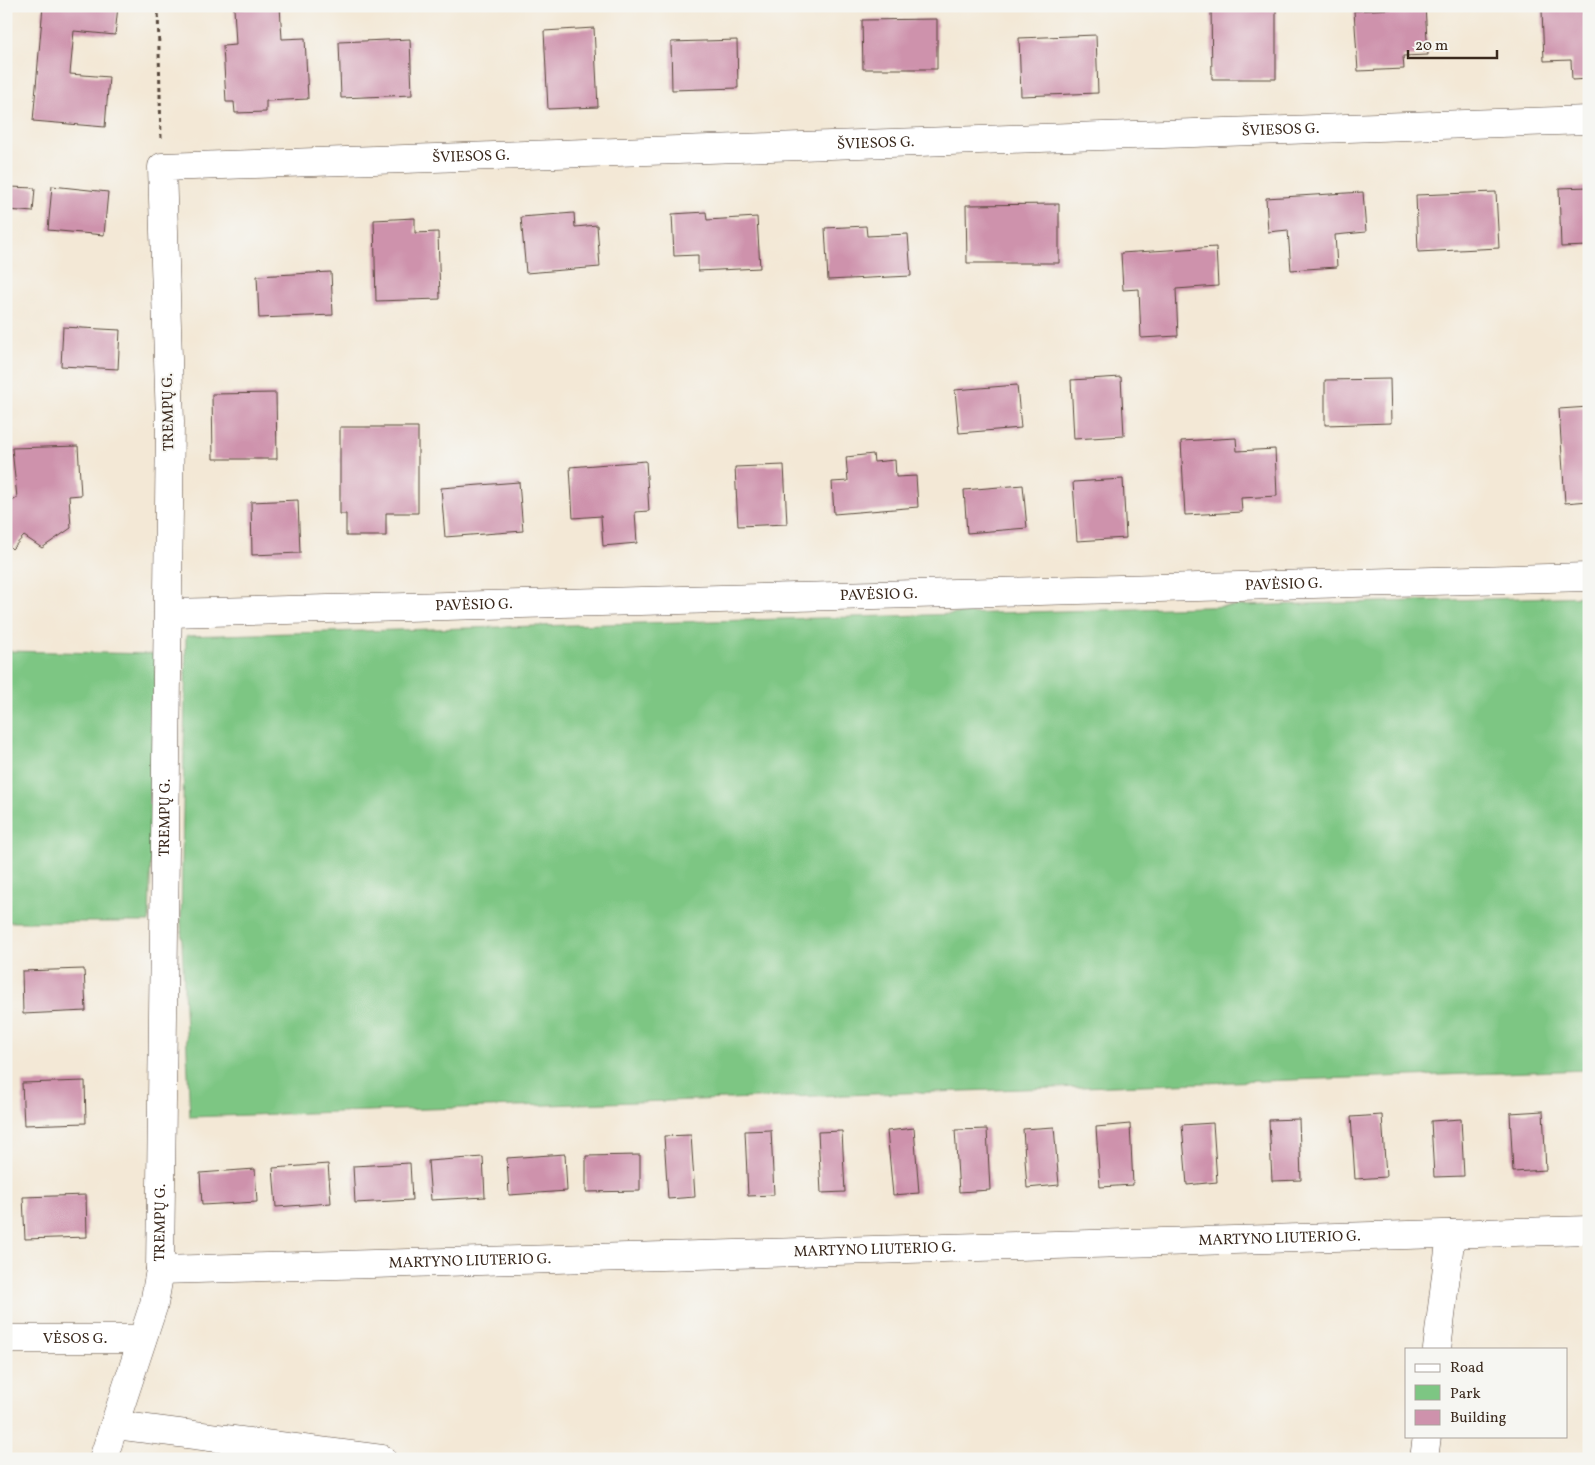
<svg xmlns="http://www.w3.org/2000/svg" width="1595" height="1465" viewBox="0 0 1595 1465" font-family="Vollkorn,serif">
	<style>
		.green { fill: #7dc683; stroke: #5c7850 }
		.building { fill: #ce92ac }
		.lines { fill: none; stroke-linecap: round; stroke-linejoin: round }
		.minor-casing { stroke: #57463a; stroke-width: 29 }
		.path { stroke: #57463a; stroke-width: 3; stroke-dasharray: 4 4; stroke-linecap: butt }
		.minor { stroke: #fff; stroke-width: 28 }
		.labels { text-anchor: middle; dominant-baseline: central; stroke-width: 4; stroke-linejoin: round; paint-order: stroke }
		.street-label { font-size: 15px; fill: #3b2a1e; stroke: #f6f6f2 }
	</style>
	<rect width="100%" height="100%" fill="#f6f6f2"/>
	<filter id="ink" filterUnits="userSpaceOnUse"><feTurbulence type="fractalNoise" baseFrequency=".02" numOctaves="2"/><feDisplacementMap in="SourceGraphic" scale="10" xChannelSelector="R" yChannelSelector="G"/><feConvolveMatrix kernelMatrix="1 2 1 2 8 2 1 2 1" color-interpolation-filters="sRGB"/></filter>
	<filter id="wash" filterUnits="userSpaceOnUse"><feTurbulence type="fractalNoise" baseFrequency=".0096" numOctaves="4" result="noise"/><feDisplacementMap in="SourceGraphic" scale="20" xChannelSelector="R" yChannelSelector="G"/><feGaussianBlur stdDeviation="1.12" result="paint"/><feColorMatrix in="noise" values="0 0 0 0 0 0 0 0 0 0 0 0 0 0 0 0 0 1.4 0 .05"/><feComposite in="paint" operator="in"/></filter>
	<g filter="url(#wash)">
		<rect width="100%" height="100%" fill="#f3e8d6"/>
		<path class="green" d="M1589,596V1070L190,1117L181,922L186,636Z
			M6,651L156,654L149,922H6Z"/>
		<g id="blocks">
			<path class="building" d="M43,6H118L115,35L74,31L70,74L109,77L105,127L33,121Z
				M280,6L282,39L305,38L308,99L266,101V112L235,113L234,102H226L223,46L236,45L234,8Z
				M1211,6H1276V79H1212Z
				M1391,6H1425L1428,55L1403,56L1404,69L1358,71L1354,11L1391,9Z
				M1583,8V15H1589V79L1572,80L1571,60L1544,61L1542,10Z
				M937,19V69H863L862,20Z
				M594,28L598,107L548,109L544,31Z
				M1096,35L1098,93L1021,96L1019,38Z
				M410,39L412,95L341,98L339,42Z
				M737,40L738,88L672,90L671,42Z
				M52,186L108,192L104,235L48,230Z
				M10,187L35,188L33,212L8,210Z
				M1589,187V246L1561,247L1559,188Z
				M1363,192L1366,232L1335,235L1337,267L1291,270L1288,230L1268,232L1266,198Z
				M1496,192L1499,248L1418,252L1416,195Z
				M1059,204V263H967L966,205Z
				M706,212L707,220L757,217L760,268L698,271V255L674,256L672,214Z
				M574,213L575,227L597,225L600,267L526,273L521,217Z
				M415,218V233L438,232L440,299L376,301L374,220Z
				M866,226L867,236L908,234L911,276L828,280L825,228Z
				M1216,247L1218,286L1176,289L1178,336L1141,338L1139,289L1123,290L1121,253Z
				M331,272L333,315L259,318L257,276Z
				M63,327L120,330L118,369L61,366Z
				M1121,377L1124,436L1074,439L1071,380Z
				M1390,379L1391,423L1325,425V380Z
				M1017,385L1021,428L959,433L955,390Z
				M276,393L277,459H213L212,394Z
				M1589,407V501L1565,503L1559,409Z
				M340,427H418V513H386V536H346V514H340Z
				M1236,438L1237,451L1275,449L1277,496L1241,498L1242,512L1185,515L1181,441Z
				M78,446L81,495L69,496L71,528L42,548L24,536L12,549L6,543V505L17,498L12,448Z
				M873,454L874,462L895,460L896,477L916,476L918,507L834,514L832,482L848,481L846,457Z
				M646,461L649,511L635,512L637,543L603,546L601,516L573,518L570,467Z
				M784,465L787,524L738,526L735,467Z
				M1123,479L1126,538L1077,541L1073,482Z
				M519,482L523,531L445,537L441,488Z
				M1023,485L1027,528L967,533L964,490Z
				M298,500L300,553L252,555L251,502Z
				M84,969L86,1011L23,1014L22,971Z
				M85,1081L86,1123L24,1125L22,1083Z
				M1543,1111L1546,1170L1513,1172L1510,1113Z
				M1382,1115L1386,1177L1355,1179L1351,1117Z
				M1299,1119L1301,1180L1272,1181L1269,1120Z
				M1461,1119L1464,1176L1434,1177L1431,1121Z
				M1213,1123L1217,1182L1187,1185L1182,1125Z
				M1130,1124L1133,1185L1100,1187L1096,1127Z
				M1054,1127L1059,1185L1027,1188L1023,1129Z
				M914,1128L919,1193L893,1195L887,1131Z
				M987,1129L990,1190L959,1192L955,1130Z
				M771,1130L774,1195L748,1196L745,1131Z
				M842,1131L845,1192L821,1193L818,1132Z
				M691,1135L695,1197L668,1199L664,1136Z
				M565,1154L567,1191L509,1195L507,1158Z
				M640,1155V1191L586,1192V1156Z
				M483,1157L485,1197L431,1200L428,1161Z
				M410,1163L412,1200L355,1203L353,1166Z
				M328,1164L331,1203L276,1207L273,1168Z
				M255,1169L257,1202L202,1205L200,1173Z
				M86,1195L87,1237L25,1239L23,1197Z"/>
		</g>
	</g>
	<g filter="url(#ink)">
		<use href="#blocks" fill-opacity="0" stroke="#57463a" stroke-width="1"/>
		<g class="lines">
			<g class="minor-casing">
				<g id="minor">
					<path id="s1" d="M169,613L1589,577"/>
					<path id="s2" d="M160,1270L1589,1230"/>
					<path id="s3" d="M6,1339H142"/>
					<path d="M1437,1349L1451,1234"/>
					<path d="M116,1425L382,1459"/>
					<path id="s4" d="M103,1459L154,1304L160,1270L170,422L162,167L1589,120"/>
					<path d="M1424,1459L1427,1436"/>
				</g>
			</g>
			<path class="path" d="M158,6L161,139"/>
			<use href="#minor" class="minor"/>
		</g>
	</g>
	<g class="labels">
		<g class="street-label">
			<text stroke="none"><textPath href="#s4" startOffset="2420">ŠVIESOS G.</textPath></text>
			<text stroke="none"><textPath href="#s4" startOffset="2015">ŠVIESOS G.</textPath></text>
			<text stroke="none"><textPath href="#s4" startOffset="1610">ŠVIESOS G.</textPath></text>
			<text transform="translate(169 412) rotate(-91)">TREMPŲ G.</text>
			<text stroke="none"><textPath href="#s1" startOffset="1115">PAVĖSIO G.</textPath></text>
			<text stroke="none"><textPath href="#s1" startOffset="710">PAVĖSIO G.</textPath></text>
			<text stroke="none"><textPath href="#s1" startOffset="305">PAVĖSIO G.</textPath></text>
			<text stroke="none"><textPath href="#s4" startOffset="650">TREMPŲ G.</textPath></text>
			<text stroke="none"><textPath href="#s4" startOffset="245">TREMPŲ G.</textPath></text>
			<text stroke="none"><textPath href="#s2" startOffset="1120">MARTYNO LIUTERIO G.</textPath></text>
			<text stroke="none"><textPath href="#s2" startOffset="715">MARTYNO LIUTERIO G.</textPath></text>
			<text stroke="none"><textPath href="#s2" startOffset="310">MARTYNO LIUTERIO G.</textPath></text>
			<text stroke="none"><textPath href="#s3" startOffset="69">VĖSOS G.</textPath></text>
		</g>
	</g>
	<rect width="1595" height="1465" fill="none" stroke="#f6f6f2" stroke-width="25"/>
	<rect x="1405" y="1348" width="162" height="90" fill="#f6f6f2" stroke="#aba49d"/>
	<rect x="1415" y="1364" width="25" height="8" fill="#ffffff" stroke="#aba49d"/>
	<text x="1450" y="1372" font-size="15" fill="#3b2a1e">Road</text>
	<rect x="1415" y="1385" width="25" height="15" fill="#7dc683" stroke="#aba49d"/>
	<text x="1450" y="1398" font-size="15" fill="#3b2a1e">Park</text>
	<rect x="1415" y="1410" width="25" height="15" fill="#ce92ac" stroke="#aba49d"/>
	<text x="1450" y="1422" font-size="15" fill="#3b2a1e">Building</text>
	<path d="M1408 50v8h89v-8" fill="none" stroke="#3b2a1e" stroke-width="2.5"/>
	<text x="1415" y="50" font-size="15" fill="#3b2a1e" stroke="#f6f6f2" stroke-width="4" paint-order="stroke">20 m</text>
</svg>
